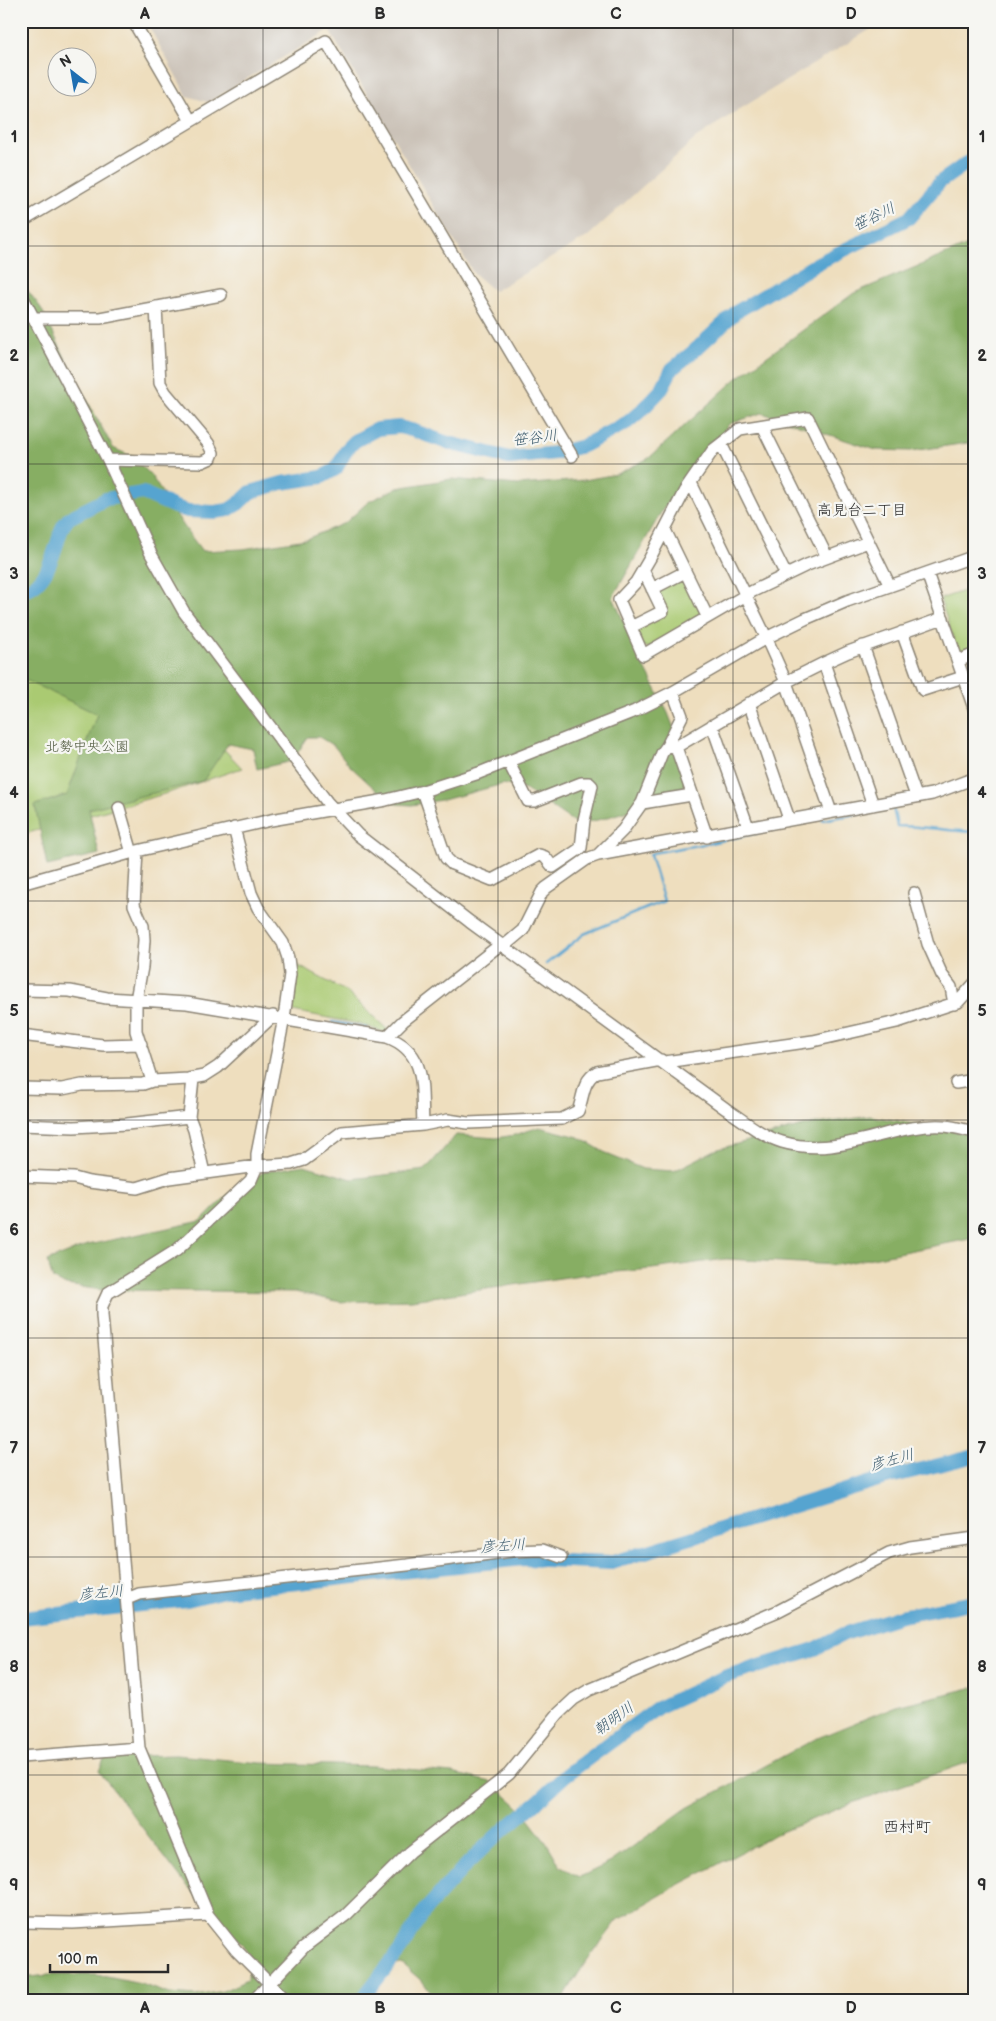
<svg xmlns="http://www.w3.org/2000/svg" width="996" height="2021" viewBox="0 0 996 2021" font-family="'Balsamiq Sans','Klee One',sans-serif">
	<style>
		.industrial { fill: #cbc2b8 }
		.green { fill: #aaca72; stroke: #6a7a4e }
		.forest { fill: #87ae64; stroke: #596c48 }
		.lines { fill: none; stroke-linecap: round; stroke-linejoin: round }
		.stream { stroke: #57a4d0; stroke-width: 2.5 }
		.river { stroke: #57a4d0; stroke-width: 14 }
		.minor-casing { stroke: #8c8474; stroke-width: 14 }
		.minor { stroke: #fff; stroke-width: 11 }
		.grid { fill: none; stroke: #2b2b2b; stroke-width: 1; stroke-opacity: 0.55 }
		.labels { text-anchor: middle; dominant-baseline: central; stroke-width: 4.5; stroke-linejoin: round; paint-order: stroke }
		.park-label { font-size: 14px; fill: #515b40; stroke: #f6f6f2 }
		.water-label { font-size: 15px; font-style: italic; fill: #3d5b6d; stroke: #f6f6f2 }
		.neighbourhood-label { font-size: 15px; fill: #2b2b2b; stroke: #f6f6f2 }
		.quarter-label { font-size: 16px; fill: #2b2b2b; stroke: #f6f6f2 }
		.neatline { fill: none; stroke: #2b2b2b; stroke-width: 2 }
		.grid-label { font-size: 16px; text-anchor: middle; font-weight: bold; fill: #2b2b2b }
	</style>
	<rect width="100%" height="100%" fill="#f6f6f2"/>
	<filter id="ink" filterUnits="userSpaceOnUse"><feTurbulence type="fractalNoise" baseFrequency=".02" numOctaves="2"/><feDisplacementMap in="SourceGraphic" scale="10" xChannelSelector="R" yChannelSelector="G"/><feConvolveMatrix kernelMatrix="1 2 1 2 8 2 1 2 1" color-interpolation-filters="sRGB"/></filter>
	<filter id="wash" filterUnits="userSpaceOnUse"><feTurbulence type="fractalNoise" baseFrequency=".0096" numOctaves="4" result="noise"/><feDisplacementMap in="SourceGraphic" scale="20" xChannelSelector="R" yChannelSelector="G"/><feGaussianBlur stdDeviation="1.12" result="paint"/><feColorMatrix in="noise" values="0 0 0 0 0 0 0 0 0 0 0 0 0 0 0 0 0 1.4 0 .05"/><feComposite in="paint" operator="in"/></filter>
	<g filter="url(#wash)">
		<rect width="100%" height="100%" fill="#eedebe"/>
		<path class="industrial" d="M146,21H884L735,112L695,139L587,237L494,291L474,274L329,30L208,102L187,96Z"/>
		<path class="green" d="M683,575L701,611L699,617L648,648L642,645L635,628L666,612L655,591Z
			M975,587V650L964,654L958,652L940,599Z
			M21,674L217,742L242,768L171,792L21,835Z
			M295,964L347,992L391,1033L389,1034L360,1024L293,1011L296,985Z"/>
		<path class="forest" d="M975,242V442L911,451L876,450L762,413L729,424L663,509L613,597L636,650L668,713L687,762L684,786L662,800L602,819L577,824L526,790L503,784L447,799L412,805L396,804L375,789L349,765L334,746L319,737H308L292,761L257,769L253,749L228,744L203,781L89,809L99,854L47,866L35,805L67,795L97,714L21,678V282L41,308L75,378L113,448L133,457L150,474L187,531L202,551L243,549L306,539L345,523L368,502L397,488L451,479L518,485L584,480L617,474L649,458L736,379L854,293Z
			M870,1116L975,1135V1238L836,1265L726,1259L652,1269L581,1275L412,1300L341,1302L295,1292L102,1290L66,1285L53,1279L47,1261L88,1245L201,1221L234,1189L264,1172L304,1165L352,1179L425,1170L456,1135L496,1138L515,1135L539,1127L579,1137L609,1155L643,1169L674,1171L715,1150L803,1126Z
			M975,1687V1760L852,1803L774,1835L673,1888L618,1920L585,1963L562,2000H436L423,1982L402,1964L387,1967L354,2000H21V1978L48,1975H97L141,1984L170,1994L196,1996L223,1991L247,1980L252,1964L243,1945L182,1880L99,1771L105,1757L176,1755L261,1763L373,1766L452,1773L491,1782L519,1807L548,1845L561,1867L580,1877L611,1862L687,1808L815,1739L896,1706Z"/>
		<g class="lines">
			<path class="stream" d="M822,820L893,808L897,826C923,826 948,831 975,832
				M546,964L584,934L664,901L650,855L652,853L710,843L802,823
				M332,1022L366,1028"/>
			<path class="river" d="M21,591C49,586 54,549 63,526L69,518L106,499L143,493L175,507L188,511L215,512L228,510L238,504L251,492L282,483L322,477L336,469L347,449L355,441L377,429L399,427L415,431L445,442L509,458L556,453L583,446L628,422L643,409L661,390L672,369L694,351L736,312L818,263L909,218L940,182L964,165L975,159
				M21,1618L187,1600L224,1591L523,1559L610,1563L878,1480L975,1456
				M361,2000L401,1949L426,1909L468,1863L495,1837L536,1803L566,1775L657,1708L724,1677L815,1649L844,1634L901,1616L975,1602"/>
		</g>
	</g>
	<g filter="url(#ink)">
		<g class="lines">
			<g class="minor-casing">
				<path id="minor" d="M133,21L191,121
					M21,222L326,41L572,456
					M21,294L108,460L151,554L184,612L327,802L358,835L470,922L726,1109C744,1121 762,1136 782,1142C842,1160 889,1122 945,1126C955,1127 965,1130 975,1132
					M34,318H100L221,295
					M762,426L827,557
					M721,444L786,575
					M108,460L202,462L211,458L213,453L208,443L165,392L160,383L156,307
					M691,483L765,635L786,682L831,812
					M665,530L707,616
					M868,542L807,565L753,591L643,655L619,600L636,582L650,558L684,492L713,450L740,429L808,418L890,586
					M927,573L975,711
					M652,589L685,572
					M631,627L663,611L643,570
					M902,632L923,690L963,677
					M863,646L916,796
					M958,661L975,654
					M824,663L873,805
					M749,703L789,819
					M712,725L748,827
					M667,746L682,716L673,692
					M676,747L707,837
					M423,791L446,858L452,864L492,880L539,855L545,857L553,867L581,848L584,820L592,786L589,783H581L535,801H528L509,763
					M642,803L692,795
					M119,808L132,853
					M234,828L251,893L258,908L283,943L288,958L290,974L284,1018L257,1154V1166L251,1180L177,1250L108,1293L102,1306V1315L139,1748L208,1915L236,1950L286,2000
					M137,851L134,905L143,926L144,940L142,967L136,1000V1031L152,1081
					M598,855L623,830L642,803L662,753L667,746L676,747L786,682L824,663L848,652L943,618
					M21,884L137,851L271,820L386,800L423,791L479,773L635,711L673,692L766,638L805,619L847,601L975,556
					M914,893L928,944L942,975L951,987L954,1004
					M504,946L523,930L542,892L546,888L587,859L598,855L932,794L975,778
					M21,990L70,991L107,998L187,1003L387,1037C428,1052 421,1088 423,1125
					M21,1035L103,1045L141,1044
					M387,1037L403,1021L501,944
					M665,1062L813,1041L897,1022L958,1002L975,983
					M956,1083L975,1080
					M21,1088L62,1089L82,1085L143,1084L152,1081L188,1079L204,1076L218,1067L273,1016
					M189,1117L193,1079
					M21,1125L74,1127L127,1124L189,1117L194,1130L204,1173
					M21,1176L74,1178L89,1182L137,1188L169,1178L257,1166L291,1164L304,1160L342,1132L423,1125L448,1120L468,1123L562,1119L578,1111C584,1096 582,1081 597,1072L661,1060
					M127,1599L139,1594L407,1565L512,1551L542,1550L561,1557
					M21,1757L139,1748
					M21,1922L73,1923L208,1915
					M254,2000L304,1947L346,1915L410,1852L509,1774L558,1714L574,1699L589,1690L778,1611L889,1553L910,1547L975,1538"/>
			</g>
			<use href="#minor" class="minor"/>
		</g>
	</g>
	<path class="grid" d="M263,21V2000M498,21V2000M733,21V2000M21,246H975M21,464H975M21,683H975M21,901H975M21,1120H975M21,1338H975M21,1557H975M21,1775H975"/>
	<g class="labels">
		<g class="park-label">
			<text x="87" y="746">北勢中央公園</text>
		</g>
		<g class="water-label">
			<text transform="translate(874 217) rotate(-26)">笹谷川</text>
			<text transform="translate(535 438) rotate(-7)">笹谷川</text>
			<text transform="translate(892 1460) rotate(-15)">彦左川</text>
			<text transform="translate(503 1546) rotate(-4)">彦左川</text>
			<text transform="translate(101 1593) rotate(-6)">彦左川</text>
			<text transform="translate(614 1719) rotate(-36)">朝明川</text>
		</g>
		<g class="neighbourhood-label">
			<text x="862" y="510">高見台二丁目</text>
		</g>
		<g class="quarter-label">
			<text x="907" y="1827">西村町</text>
		</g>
	</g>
	<rect width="996" height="2021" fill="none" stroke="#f6f6f2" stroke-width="55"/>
	<g transform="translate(72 72) rotate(329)"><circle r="24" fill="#f6f6f2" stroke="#a5a5a2"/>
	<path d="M0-4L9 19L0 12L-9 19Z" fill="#1f6fb2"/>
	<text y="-8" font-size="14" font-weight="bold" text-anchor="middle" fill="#2b2b2b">N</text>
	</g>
	<path d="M50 1964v8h118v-8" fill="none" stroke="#2b2b2b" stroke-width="2.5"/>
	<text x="58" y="1964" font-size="15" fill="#2b2b2b" stroke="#f6f6f2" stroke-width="4" paint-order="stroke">100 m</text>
	<rect x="28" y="28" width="940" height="1966" class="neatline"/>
	<g class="grid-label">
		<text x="145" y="19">A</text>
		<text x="380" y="19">B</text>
		<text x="616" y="19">C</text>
		<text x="851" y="19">D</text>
		<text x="14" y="142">1</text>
		<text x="982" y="142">1</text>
		<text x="14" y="361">2</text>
		<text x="982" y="361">2</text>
		<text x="14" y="579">3</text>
		<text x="982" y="579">3</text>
		<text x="14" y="798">4</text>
		<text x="982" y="798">4</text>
		<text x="14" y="1016">5</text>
		<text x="982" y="1016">5</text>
		<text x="14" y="1235">6</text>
		<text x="982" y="1235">6</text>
		<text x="14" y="1453">7</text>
		<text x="982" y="1453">7</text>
		<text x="14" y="1672">8</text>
		<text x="982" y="1672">8</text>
		<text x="14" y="1890">9</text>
		<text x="982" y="1890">9</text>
		<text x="145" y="2013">A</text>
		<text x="380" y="2013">B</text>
		<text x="616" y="2013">C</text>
		<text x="851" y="2013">D</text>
	</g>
</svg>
